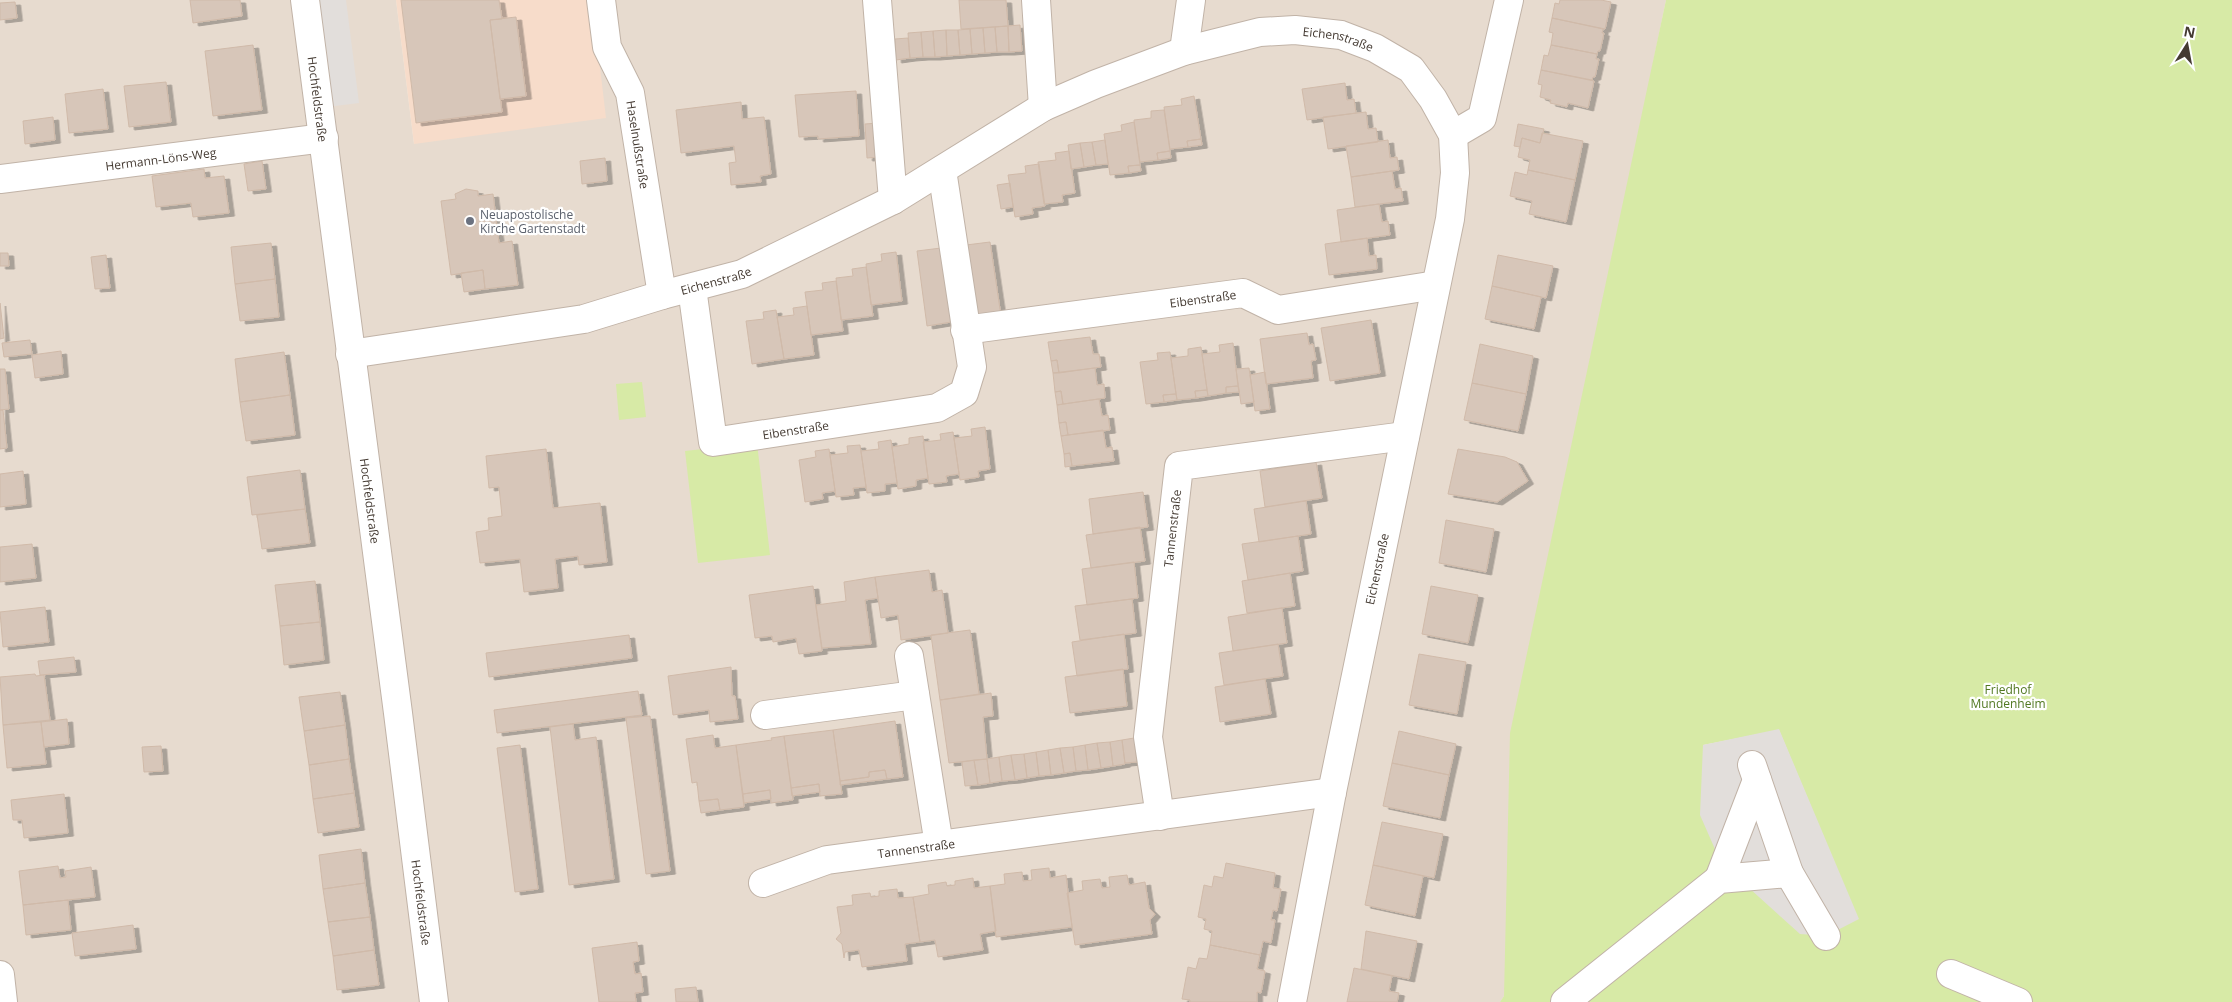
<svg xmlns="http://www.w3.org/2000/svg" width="2232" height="1002" viewBox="0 0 2232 1002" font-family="'Open Sans',sans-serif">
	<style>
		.residential { fill: #e7dbcf }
		.commercial { fill: #f7dcca }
		.green { fill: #d7eaa6; fill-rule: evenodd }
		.parking { fill: #e2dedb }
		.building { fill: #d7c6b9; stroke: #d0baa9; filter: url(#shadow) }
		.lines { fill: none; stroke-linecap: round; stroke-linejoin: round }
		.minor-casing { stroke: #c1b3a7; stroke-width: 30 }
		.minor { stroke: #fff; stroke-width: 28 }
		.worship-dot { fill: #6b7280; stroke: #fff; stroke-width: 2 }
		.labels { text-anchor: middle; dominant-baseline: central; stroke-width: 4.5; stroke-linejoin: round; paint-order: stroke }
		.street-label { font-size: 12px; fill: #443a32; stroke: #fff }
		.worship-label { font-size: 12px; fill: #5b616d; stroke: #fff; text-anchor: start }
		.park-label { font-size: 12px; fill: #517822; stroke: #fff }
	</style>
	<defs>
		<filter id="shadow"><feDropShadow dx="5.5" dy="3" stdDeviation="0" flood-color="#0004"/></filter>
	</defs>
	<rect width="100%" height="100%" fill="#f2eae1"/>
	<path class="residential" d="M0,0H396L414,144L592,0H1666L1654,58L1504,996L1500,1002H0Z"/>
	<path class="commercial" d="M396,0H592L606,118L414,144Z"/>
	<path class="green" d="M1666,0H2232V1002H1500L1504,996L1510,733ZM1779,730L1858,919L1703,745Z
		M642,382L646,417L619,420L616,384Z
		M757,443L770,555L698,563L685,451Z"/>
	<path class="parking" d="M305,0H346L359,103L319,108Z
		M1779,729L1859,919L1826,936L1800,934L1738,878L1718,856L1700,815L1703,745Z"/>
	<path class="building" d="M190,0H240L242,16L193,23Z
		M401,0H499L502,19L490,20L502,112L416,123Z
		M959,0H1006L1008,26L961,29Z
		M1560,0H1601L1611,2L1605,29L1552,18L1555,3L1559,4Z
		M15,2L17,18L0,20V3Z
		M516,17L526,96L500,99L490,20Z
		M1552,18L1603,29L1602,33H1604L1600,51H1598L1597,54L1551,45L1553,33L1549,32Z
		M1020,25L1022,51L1009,52L1008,26Z
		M1008,26L1009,52H997L995,27Z
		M995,27L997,52L985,53L983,28Z
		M983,28L985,53L972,54L970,29Z
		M970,29L972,54L960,55L958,30Z
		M946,30H958L960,55L947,56Z
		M946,30L947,56L935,57L933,31Z
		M933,31L935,57H923L921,32Z
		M921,32L923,57L910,58L908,33Z
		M908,38L910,58L896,60L895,39Z
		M253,45L262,110L213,116L205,51Z
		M1551,45L1597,54L1596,59H1599L1595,77H1593L1592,80L1541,70L1544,55L1548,56Z
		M1541,70L1594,81L1588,108L1568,103L1567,107L1550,103L1551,100L1540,97L1542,85L1538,84Z
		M166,82L171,122L129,127L124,86Z
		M1345,83L1347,100L1354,99L1356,113L1307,120L1302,89Z
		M103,89L108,129L69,133L65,94Z
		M856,91L859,136L818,139V136L799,137L795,95Z
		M1194,96L1201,139L1187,141L1188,147L1170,149L1164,107L1182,105L1181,99Z
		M741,102L742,119L764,117L771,174L760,176L761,182L731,185L729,163L736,162L734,146L681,153L676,110Z
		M1164,110L1170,151L1157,153L1158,160L1140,162L1134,120L1151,118V111Z
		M1366,112L1368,129L1376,128L1378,142L1328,149L1323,117Z
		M53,117L55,140L25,144L23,121Z
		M1134,122L1140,165L1128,166L1129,173L1110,175L1104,134L1122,131L1121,125Z
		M878,123L880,157L867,158L865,124Z
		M1518,124L1544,129L1540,143L1522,138L1520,147L1514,146Z
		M1542,133L1583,141L1575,180L1528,170L1530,160L1518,157L1522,138L1540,143Z
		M1201,139L1202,145L1188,147L1187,141Z
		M1105,140L1108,164L1096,165L1092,142Z
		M1388,140L1390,158L1397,157L1399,170L1351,177L1346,146Z
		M1092,142L1096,165L1084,167L1080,143Z
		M1080,143L1084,167L1071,169L1068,145Z
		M1069,151L1075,193L1062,195L1063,202L1044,204L1038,162L1056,160L1055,153Z
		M1170,151L1171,158L1158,160L1157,153Z
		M605,158L607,181L582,184L580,161Z
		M262,161L266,189L248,191L244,164Z
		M1039,164L1045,206L1032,208L1033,214L1015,217L1008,175L1026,173L1025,166Z
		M1140,165L1141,171L1129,173L1128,166Z
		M204,169L205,178L224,176L229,213L193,217L191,203L156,207L152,176Z
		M1528,170L1575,180L1566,222L1529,214L1532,201L1510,196L1515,172L1527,175Z
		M1392,171L1395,189L1401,188L1403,201L1355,207L1351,177Z
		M1010,183L1013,207L1001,209L997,185Z
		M466,189L478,191V196L493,194L499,243L512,241L518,285L485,289L483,270L451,275L441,201L456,199L455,194Z
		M1379,204L1382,222L1388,221L1390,235L1341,242L1337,210Z
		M1367,238L1369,256L1376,255L1377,269L1329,275L1325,244Z
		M990,242L1001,316L977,319L966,245Z
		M271,243L275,279L235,284L231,247Z
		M941,248L951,322L927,326L917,251Z
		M896,252L902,301L871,305L866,264L882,261L881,254Z
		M0,253H8L9,266H0Z
		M106,255L110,288L95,289L91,257Z
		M1498,255L1553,266L1546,298L1492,286Z
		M866,267L873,316L841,320L836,278L853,276L852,269Z
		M483,270L485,289L464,292L461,273Z
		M275,279L279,317L240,321L235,284Z
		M836,281L843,331L811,335L805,292L823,290L822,283Z
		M1492,286L1541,297L1534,329L1485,319Z
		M0,303L4,338L0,339Z
		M807,306L814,355L784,359L777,317L794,315L793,308Z
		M776,310L784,359L752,364L746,321L764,319L763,312Z
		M1371,320L1380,373L1330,381L1321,328Z
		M1307,333L1309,345L1313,344L1316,360L1311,361L1313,378L1266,384L1260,339Z
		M1090,337L1093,354H1099L1101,367L1059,373L1057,360L1051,361L1048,342Z
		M30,340L32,354L4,357L2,343Z
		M1233,343L1238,386L1226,387V393L1208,396L1202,354L1220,352L1219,345Z
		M1480,344L1533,356L1526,394L1472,383Z
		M1201,347L1207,390L1195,391L1196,398L1177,400L1171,358L1188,356V349Z
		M61,351L63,374L35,378L32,355Z
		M284,352L290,395L240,402L235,359Z
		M1170,352L1176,394L1163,395L1164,402L1146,404L1140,362L1158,360L1157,353Z
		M1057,360L1059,373H1053L1051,361Z
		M1095,368L1097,385L1104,384L1105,398L1063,404L1061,391L1055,392L1053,373Z
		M1249,368L1254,402L1241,404L1236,369Z
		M0,369H5L9,409L0,410Z
		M1265,372L1270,409L1255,411L1250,375Z
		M1472,383L1526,394L1518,431L1464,420Z
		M1238,386L1239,392L1226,393V387Z
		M1207,390L1208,396L1196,398L1195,391Z
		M1061,391L1063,404L1057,405L1055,392Z
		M1176,394L1177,400L1164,402L1163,395Z
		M290,395L295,435L246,441L240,402Z
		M1099,399L1102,416L1108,415L1110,430L1068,435L1066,422L1059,423L1057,405Z
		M0,410H3L7,448L0,449Z
		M1066,422L1068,435L1061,436L1059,423Z
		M985,427L990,469L978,471L979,477L960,480L954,438L972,436L971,429Z
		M1103,430L1106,448L1112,447L1114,461L1072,466L1070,453L1064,454L1061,436Z
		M953,432L959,474L946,476L947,482L929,484L923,442L941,440L940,434Z
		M923,436L928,478L916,480V486L898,489L892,447L909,444V438Z
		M891,440L897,483L885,484V491L867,493L861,451L879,449L878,442Z
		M860,445L866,487L853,488L854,495L836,497L830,455L848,453L847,446Z
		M546,449L553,508L600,503L607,562L579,565L578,556L555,559L558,588L524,592L520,559L480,563L476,532L489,530L488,518L502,516L499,487L489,488L486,456Z
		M829,449L835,491L822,493L823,499L805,502L799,460L816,457L815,451Z
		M1458,449L1505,457L1517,462L1528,481L1497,502L1448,494Z
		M1070,453L1072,466L1065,467L1064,454Z
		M1316,462L1322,498L1265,507L1260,471Z
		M300,470L305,509L252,515L247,477Z
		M23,471L26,504L0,507V474Z
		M1143,492L1148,527L1093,534L1089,499Z
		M1306,501L1311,534L1259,542L1254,509Z
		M305,509L310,543L262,549L257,515Z
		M1446,520L1494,529L1486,572L1439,563Z
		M1140,527L1145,561L1091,568L1086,535Z
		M1298,536L1303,571L1248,580L1242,544Z
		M32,544L36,578L0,582V547Z
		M1134,562L1138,598L1087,605L1082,569Z
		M929,570L932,592L942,590L948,633L901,640L898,615L881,618L875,577Z
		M1290,573L1295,606L1247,613L1242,581Z
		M875,577L878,598L865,600L871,644L822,648L816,605L846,601L844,582Z
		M315,581L320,622L280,626L275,585Z
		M813,586L822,651L799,654L796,638L773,642L772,636L755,638L749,595Z
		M1431,586L1478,595L1468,643L1422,634Z
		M1132,599L1136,633L1080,640L1075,606Z
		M45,607L49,642L3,647L0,612Z
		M1282,608L1287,643L1233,651L1228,617Z
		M320,622L324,660L284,665L280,626Z
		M970,630L979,694L940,700L931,635Z
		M1124,634L1128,669L1077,676L1072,642Z
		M629,635L632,658L489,677L486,653Z
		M1278,644L1283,676L1224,685L1219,653Z
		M1419,654L1466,662L1457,714L1409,705Z
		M74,657L76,672L40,675L38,661Z
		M731,667L732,696H735L738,719L710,722L709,710L673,715L668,676Z
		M1123,669L1127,706L1070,713L1065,677Z
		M35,674L36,676L44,675L50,720L3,725L0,677Z
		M1265,679L1271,714L1220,722L1215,687Z
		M638,691L642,715L497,733L494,710Z
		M340,692L345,725L304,731L299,697Z
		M991,693L993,716L983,717L987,759L949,763L940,700Z
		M650,716L670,871L646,874L626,718Z
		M67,719L69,744L44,747L41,722Z
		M895,721L903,777L887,779L885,770L869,772V777L840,781L833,730Z
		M41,722L46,764L7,768L3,725Z
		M573,724L575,740L596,737L614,879L569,885L550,727Z
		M345,725L349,759L309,765L304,731Z
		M833,730L842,794L820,796L819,784L791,788L784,736Z
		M1399,731L1456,744L1449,775L1392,763Z
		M713,735L715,748L736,745L744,807L720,810L718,799L699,801L697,782L692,783L686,739Z
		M784,736L793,800L771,803L770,790L743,794L736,745L772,740L771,738Z
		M1134,738L1137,762L1125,763L1122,740Z
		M1122,740L1125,764L1113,766L1110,742Z
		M1110,742L1113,766L1101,768L1097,743Z
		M1097,743L1101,768L1088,770L1085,745Z
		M520,745L538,889L515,892L497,748Z
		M1085,745L1088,770L1076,771L1073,747Z
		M161,746L163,771L144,772L142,747Z
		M1073,747L1076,771L1064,773L1060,748Z
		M1060,748L1064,773L1051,775L1048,750Z
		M1048,750L1051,775L1039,776L1036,752Z
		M1036,752L1039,776L1027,778L1024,754Z
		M1024,754L1027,778L1015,780L1011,755Z
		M1011,755L1015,780L1002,781L999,757Z
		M999,757L1002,781L990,783L987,759Z
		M349,759L354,793L313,799L309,765Z
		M987,759L990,783L978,785L974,760Z
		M974,760L978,785L965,786L962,762Z
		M1392,763L1449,775L1440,818L1383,806Z
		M885,770L887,779L840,785V781L869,777V772Z
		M819,784L820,792L792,796L791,788Z
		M770,790L771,799L744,803L743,794Z
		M354,793L359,827L318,833L313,799Z
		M64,794L68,833L24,838L22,820H13L11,800Z
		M718,799L720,810L701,813L699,801Z
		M1382,822L1443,834L1434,878L1373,865Z
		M361,849L365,883L323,889L319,855Z
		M1226,863L1275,873L1273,888L1281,889L1277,911L1273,910L1271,920H1275L1271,943L1263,941L1260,955L1210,945L1212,931L1204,929L1206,919L1198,917L1204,885L1212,887L1214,876L1223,878Z
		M1373,865L1423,876L1415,916L1365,905Z
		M58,866L60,878L66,877L65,871L91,867L95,897L23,905L19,871Z
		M1049,868L1050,878L1066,875L1072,927L996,937L990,886L1005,884L1004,874L1022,872L1023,881L1032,880L1031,870Z
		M1127,875L1129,885L1145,882L1149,908L1155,914L1150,920L1152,934L1075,945L1067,893L1083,890L1082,881L1100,879L1102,888L1110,887L1109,877Z
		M973,878L974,888L990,886L996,931L980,934L983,950L938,957L935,940L920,942L913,897L929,894L928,885L946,882L947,886L955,885V881Z
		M365,883L370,917L328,922L323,889Z
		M897,889L898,898L913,897L920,942L905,944L907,961L862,967L859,950L845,952L844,958L842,944L836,939L841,933L837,907L853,905L852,895L870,893L871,897L879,896V891Z
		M68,900L71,930L26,935L23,905Z
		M370,917L374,950L333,956L328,922Z
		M133,925L136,949L75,956L72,933Z
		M1366,931L1417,941L1409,979L1361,969Z
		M637,942L639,961L633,962L635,974L641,973L643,992L635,993L636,1002H599L592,948Z
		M1210,945L1260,955L1257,969L1265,971L1261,993L1257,992V1002H1190V1000L1182,999L1188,967L1196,969L1199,958L1207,959Z
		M374,950L379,985L337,990L333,956Z
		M1354,968L1392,976L1389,991L1399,993L1397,1002H1347Z
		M696,987L698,1002H676L675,989Z"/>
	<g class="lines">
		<g class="minor-casing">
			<g id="minor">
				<path id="s1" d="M305,0L398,713L434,1002"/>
				<path id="s2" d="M601,0L607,47L630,93L662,295"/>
				<path d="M877,0L893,200"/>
				<path d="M1036,0L1043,107"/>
				<path d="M1184,51L1191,0"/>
				<path d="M1453,135L1482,118L1509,0"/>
				<path id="s3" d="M0,179L324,138"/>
				<path id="s4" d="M692,288L713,442L937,408L964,393L972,367L942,170"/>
				<path id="s5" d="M965,330L1243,293L1278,310L1436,285"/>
				<path id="s6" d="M350,354L584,319L662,295L742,274L893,200L1043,107L1096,84L1184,51L1260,32L1295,30L1341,35L1375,48L1411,69L1433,99L1453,135L1455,173L1450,219L1332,792L1292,1002"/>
				<path d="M909,656L939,845"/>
				<path d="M765,715L915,695"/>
				<path d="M1752,765L1789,873L1826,936"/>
				<path id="s7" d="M1160,816L1148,737L1179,466L1405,436"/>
				<path d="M1719,879L1757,780"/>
				<path id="s8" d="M763,883L827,860L1332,792"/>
				<path d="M1951,974L2018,1002"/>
				<path d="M0,975L3,1002"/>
				<path d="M1565,1002L1719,879L1789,873"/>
			</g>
		</g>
		<use href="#minor" class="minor"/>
	</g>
	<circle class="worship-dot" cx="470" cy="221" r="5"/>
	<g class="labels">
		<g class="street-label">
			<text stroke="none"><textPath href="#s6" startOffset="1055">Eichenstraße</textPath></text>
			<text stroke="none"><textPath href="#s1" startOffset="100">Hochfeldstraße</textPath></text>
			<text stroke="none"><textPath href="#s2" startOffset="151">Haselnußstraße</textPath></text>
			<text stroke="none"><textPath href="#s3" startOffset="162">Hermann-Löns-Weg</textPath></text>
			<text stroke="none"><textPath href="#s6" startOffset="374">Eichenstraße</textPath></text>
			<text stroke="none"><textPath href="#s5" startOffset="240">Eibenstraße</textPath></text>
			<text stroke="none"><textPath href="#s4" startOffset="239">Eibenstraße</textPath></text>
			<text stroke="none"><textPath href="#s1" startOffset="505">Hochfeldstraße</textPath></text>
			<text stroke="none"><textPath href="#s7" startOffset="290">Tannenstraße</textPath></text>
			<text transform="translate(1377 569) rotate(-78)">Eichenstraße</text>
			<text stroke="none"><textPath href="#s8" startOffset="158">Tannenstraße</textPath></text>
			<text stroke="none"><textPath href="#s1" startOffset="910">Hochfeldstraße</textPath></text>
		</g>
		<g class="worship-label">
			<text x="480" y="214">Neuapostolische<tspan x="480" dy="14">Kirche Gartenstadt</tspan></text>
		</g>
		<g class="park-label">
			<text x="2008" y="689">Friedhof<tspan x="2008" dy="14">Mundenheim</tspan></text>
		</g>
	</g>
	<g transform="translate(2187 45) rotate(11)" stroke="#ffffff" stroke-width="4" paint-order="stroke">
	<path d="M0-4L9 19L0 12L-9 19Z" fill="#443a32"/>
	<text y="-8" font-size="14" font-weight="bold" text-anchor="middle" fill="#443a32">N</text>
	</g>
</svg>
